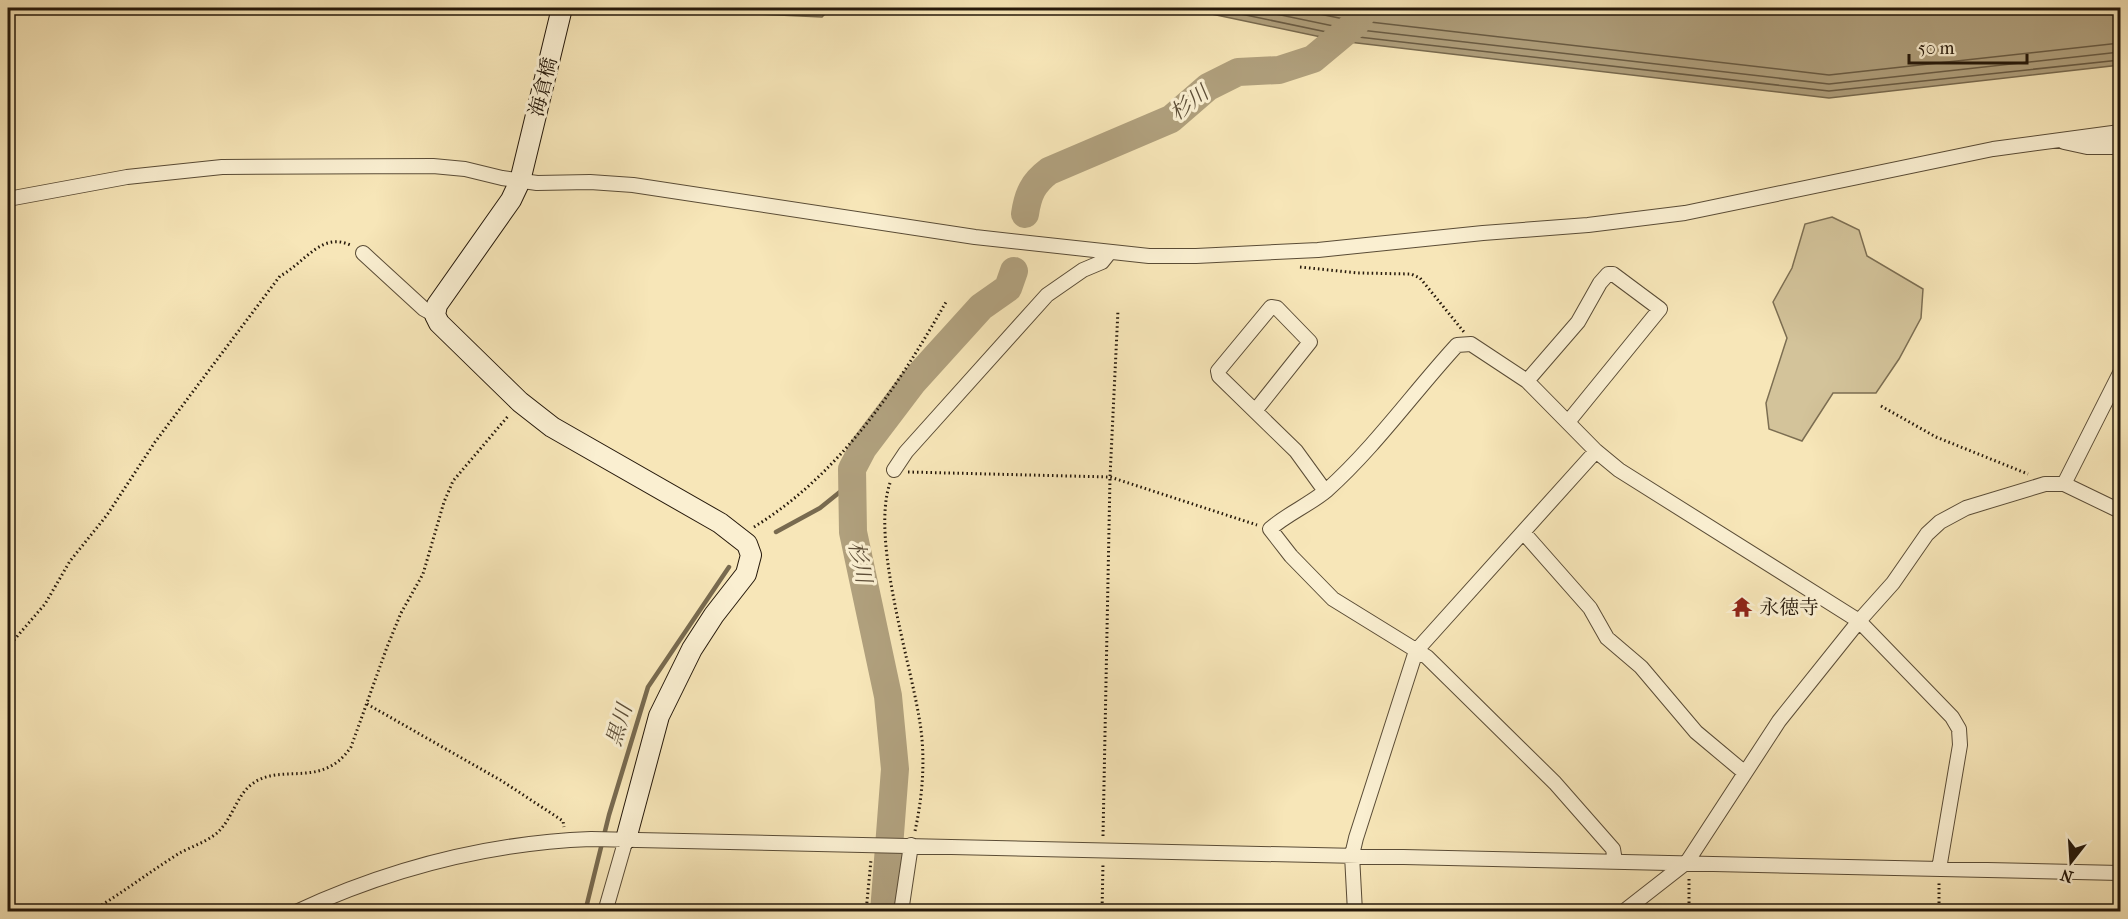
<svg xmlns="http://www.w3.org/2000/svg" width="2128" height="919" viewBox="0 0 2128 919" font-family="'IM FELL French Canon','Noto Serif JP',serif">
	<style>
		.green { fill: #d3c39a; stroke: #7c6e52; stroke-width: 1.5 }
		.water { fill: #b0a07d; stroke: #786a4f; stroke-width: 1.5 }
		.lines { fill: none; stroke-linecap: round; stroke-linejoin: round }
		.shore { stroke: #6a5c44; stroke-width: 1.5 }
		.stream { stroke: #786a4f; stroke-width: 4.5 }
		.river { stroke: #b0a07d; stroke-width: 28 }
		.street-casing { stroke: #5a4c36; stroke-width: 16 }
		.secondary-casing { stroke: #25180a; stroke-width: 22 }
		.path { stroke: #25180a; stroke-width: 3; stroke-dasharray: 1.5 3; stroke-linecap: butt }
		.street { stroke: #faefd1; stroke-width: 14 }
		.secondary { stroke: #faefd1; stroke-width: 20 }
		.labels { text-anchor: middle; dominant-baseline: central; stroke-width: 6; stroke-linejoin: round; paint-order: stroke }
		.street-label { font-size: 20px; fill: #25180a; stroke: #faefd1 }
		.poi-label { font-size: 20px; fill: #25180a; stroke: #faefd1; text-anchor: start }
		.water-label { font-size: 21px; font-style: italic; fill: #5d4e38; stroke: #faefd1 }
	</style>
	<rect width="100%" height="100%" fill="#f7e6b8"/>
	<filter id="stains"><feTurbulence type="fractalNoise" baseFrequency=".00333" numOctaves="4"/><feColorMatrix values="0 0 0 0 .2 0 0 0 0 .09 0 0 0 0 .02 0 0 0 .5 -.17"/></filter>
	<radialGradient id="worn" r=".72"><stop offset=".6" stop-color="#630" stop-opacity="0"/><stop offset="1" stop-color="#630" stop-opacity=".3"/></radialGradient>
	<path class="green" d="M1832,217L1859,230L1867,256L1923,289L1921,318L1899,359L1876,393H1833L1802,441L1769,429L1766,403L1787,338L1773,302L1792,268L1805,224Z"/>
	<path class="water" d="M677,8H831L822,17L691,11Z
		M1183,8H2120V65L1829,98L1340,41Z"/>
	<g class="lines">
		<path class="shore" d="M746,8L818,11L823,8
			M1212,8L1341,35L1829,91L2120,60
			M1247,8L1343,28L1829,84L2120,52
			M1290,8L1344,19L1829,75L2120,43"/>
		<path class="stream" d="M776,532L820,508L851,483
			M585,912L609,815L648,687L729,567"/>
		<path class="river" d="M1025,214C1028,194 1033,183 1049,171L1171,119L1208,87L1238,72L1279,70L1313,59L1355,24L1365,8
			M884,912L895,769L888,696L853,532L852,469L863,448L913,382L981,307L1008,288L1014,271"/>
		<g class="street-casing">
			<path id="street" d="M2064,142L2087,147H2120
				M8,199L127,177L222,167L433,166L465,169L502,178L537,183L590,182L633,185L975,237L1149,256H1196L1318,250L1483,233L1588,225L1685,213L1993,149L2120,132
				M363,253L424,309L435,315
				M1527,381L1578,322L1600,283L1608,274H1613L1660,309L1568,422
				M1255,411L1310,342L1277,308L1271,307L1218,371L1219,376L1296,451L1325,491
				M894,470L906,452L1047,295L1083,270L1102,262L1110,252
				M2064,484L2120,373
				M1523,532L1590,608L1607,638L1641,667L1696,732L1745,773
				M1615,861L1613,849L1555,783L1427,657L1333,599L1291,556L1270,529C1287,514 1309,505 1327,490C1375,447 1413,393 1457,345L1471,344L1527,381L1596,451L1619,470L1859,621L1779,721L1687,862L1623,912
				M1939,869L1960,745L1959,729L1952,717L1859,621L1893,583L1927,534L1940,522L1966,508L2045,484H2064L2120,511
				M296,912C391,868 487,843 591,839L2120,873
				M605,912L626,839
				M901,912L911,845
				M1355,912L1352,855L1356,838L1416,651L1596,451"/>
		</g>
		<g class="secondary-casing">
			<path id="secondary" d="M562,8L520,181L511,200L437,305L435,315L439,323L520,402L552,427L720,523L747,544L751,555L746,574L714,615L692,649L659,716L626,839"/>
		</g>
		<path class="path" d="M1300,267L1358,273L1411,274L1420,278L1464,332
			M1881,406L1936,437L2028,474
			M908,472L1110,477L1257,525
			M890,483C871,538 909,657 919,717C926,755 923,794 915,831
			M754,527C840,474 897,388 946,302
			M8,647L45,604L70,561L107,515L155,442L280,276C305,263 322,230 352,246
			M367,704L502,781L563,821L564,827
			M1103,836L1110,477L1118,310
			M90,912C121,894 148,873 178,854C190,847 207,842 218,832C232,819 237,795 252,784C281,762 322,790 351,747L387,647L401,613L423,574L444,502L453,481L509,415
			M866,912L871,860
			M1102,912L1103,863
			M1689,912V878
			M1939,912V883"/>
		<use href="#street" class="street"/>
		<use href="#secondary" class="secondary"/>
	</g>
	<defs>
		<g id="temple-bare" transform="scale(1.62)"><path d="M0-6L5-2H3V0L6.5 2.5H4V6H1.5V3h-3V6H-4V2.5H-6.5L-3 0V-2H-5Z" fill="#8f2418" stroke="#faefd1" stroke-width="2.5" paint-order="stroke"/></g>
	</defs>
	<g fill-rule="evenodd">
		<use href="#temple-bare" x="1742" y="607"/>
	</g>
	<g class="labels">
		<g class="street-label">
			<text transform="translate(543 87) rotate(-76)">海倉橋</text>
		</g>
		<g class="poi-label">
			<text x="1759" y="607">永徳寺</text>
		</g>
		<g class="water-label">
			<text transform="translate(1189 103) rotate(-37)">杉川</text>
			<text transform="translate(860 562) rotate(78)">杉川</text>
			<text transform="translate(619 725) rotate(-73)">黒川</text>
		</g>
	</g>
	<rect width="2128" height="919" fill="none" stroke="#f7e6b8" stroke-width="30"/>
	<rect x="9" y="9" width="2110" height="901" fill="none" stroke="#25180a" stroke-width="3"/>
	<rect x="15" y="15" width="2098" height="889" fill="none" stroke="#25180a" stroke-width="1.5"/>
	<g transform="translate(2071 862) rotate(197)" stroke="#faefd1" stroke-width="4.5" paint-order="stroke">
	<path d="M0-4.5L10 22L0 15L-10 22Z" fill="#25180a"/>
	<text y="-9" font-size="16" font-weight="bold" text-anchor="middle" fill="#25180a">N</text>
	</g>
	<path d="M1909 54v9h118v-9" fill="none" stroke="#25180a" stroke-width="3"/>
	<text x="1918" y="54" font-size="18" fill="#25180a" stroke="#faefd1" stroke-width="4.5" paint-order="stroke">50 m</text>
	<rect width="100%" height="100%" filter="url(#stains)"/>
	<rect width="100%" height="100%" fill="url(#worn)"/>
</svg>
